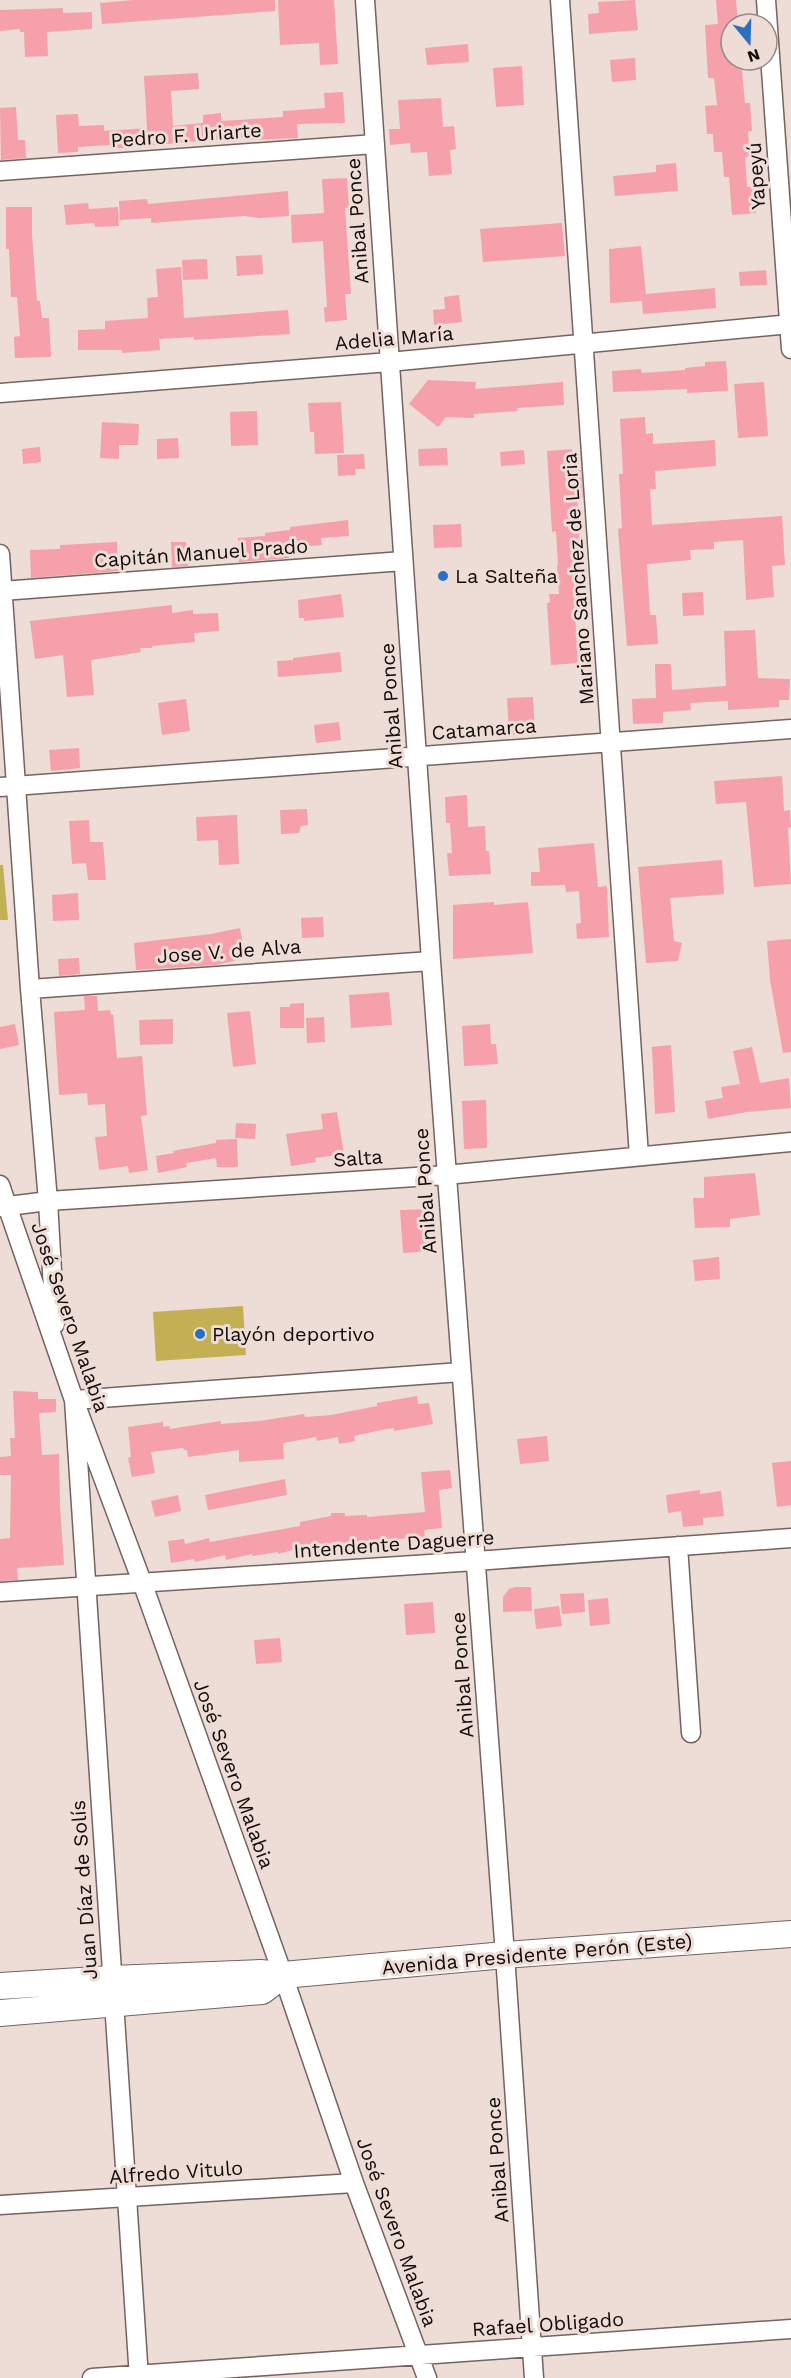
<svg xmlns="http://www.w3.org/2000/svg" width="791" height="2378" viewBox="0 0 791 2378" font-family="'Work Sans',sans-serif">
	<style>
		.green { fill: #c3b055 }
		.building { fill: #f5a0ab }
		.lines { fill: none; stroke-linecap: round; stroke-linejoin: round }
		.street-casing { stroke: #73645f; stroke-width: 21 }
		.secondary-casing { stroke: #73645f; stroke-width: 28 }
		.street { stroke: #fff; stroke-width: 18 }
		.secondary { stroke: #fff; stroke-width: 26 }
		.poi-dot { fill: #2a6fc0; stroke: #eedcd6; stroke-width: 2 }
		.labels { text-anchor: middle; dominant-baseline: central; stroke-width: 6; stroke-linejoin: round; paint-order: stroke }
		.street-label { font-size: 20px; fill: #110b09; stroke: #eedcd6 }
		.poi-label { font-size: 20px; fill: #110b09; stroke: #eedcd6; text-anchor: start }
	</style>
	<rect width="100%" height="100%" fill="#eedcd6"/>
	<path class="green" d="M0,865H3L8,920H0Z
		M243,1306L246,1355L156,1361L153,1312Z"/>
	<path class="building" d="M133,0H275V11L102,24L100,3Z
		M278,0H334L338,64L320,65L319,43L280,45Z
		M635,0L638,30L589,34L588,14L599,13L598,2Z
		M716,0H736L738,24H731V60H741L745,103H750L752,131H748L750,156L745,157L747,187L754,186L756,213L732,215L729,177H724L722,152H714L713,134H707L705,106L717,105L714,78H708L705,25L718,24Z
		M63,8V13L92,12V29L47,32L48,56L25,57L24,32H20V29L0,31V10Z
		M468,44L469,62L427,65L425,48Z
		M635,58L636,80L612,82L610,60Z
		M522,66L524,105L496,107L493,68Z
		M198,73L199,89L171,91L173,126L203,123V115L221,113V121L283,117V111L325,108L324,93L343,92L345,123L297,124L298,138L246,140L245,137L111,149V145L78,147V152L58,153L56,115L78,114L79,126L104,125V131L147,128L144,76Z
		M441,98L443,127L454,126L456,149L450,150L452,174L429,176L427,152L411,153L410,143L390,145L389,129H400L398,100Z
		M16,107L18,140H25L26,158L1,160L0,108Z
		M676,163L678,191L615,196L613,176L656,172V165Z
		M347,178L349,208H345L351,294H345L347,320L325,322L324,307H327L323,241L292,243L291,215L324,213L322,179Z
		M288,191L289,216L260,218L244,216L151,223V218L120,220L119,201L147,199L148,204Z
		M88,203L89,209L118,207L119,226L95,227L94,223L66,225L64,205Z
		M6,207H32V235L37,301H40L42,318H49L51,357L15,358L14,337L20,336L17,297H11L9,249H6Z
		M562,223L565,256L483,262L480,229Z
		M641,246L646,294L715,288L716,308L643,314L642,301L610,303L609,249Z
		M262,255L263,274L237,276L236,256Z
		M207,259L208,279L183,280L182,260Z
		M181,267L184,318L288,310L290,334L194,340V337L159,339L160,350L122,353V350H78V330L105,329V321L148,318L147,298L158,297L156,269Z
		M766,270L767,285L740,286L739,272Z
		M459,295L462,322L434,325L433,310L445,309L444,297Z
		M726,361L728,391L687,393V389L613,392L612,371L641,369L642,373L685,370V368L705,366V362Z
		M428,380L476,382L475,389L563,382L564,405L517,408L518,411L474,414V418L446,417L438,427L409,404Z
		M764,382L768,436L738,438L734,384Z
		M341,402L344,453L315,454L314,432H310L308,403Z
		M257,411L258,445L231,446L230,412Z
		M645,417L646,434L653,433V444L715,440L716,466L655,471L656,489H650L652,525L782,516L785,565L772,566L774,597L746,600L743,540L714,542V549L690,550L691,560L647,564L650,615H656L658,644L627,646L618,529L622,528L619,474H623L620,419Z
		M102,422L139,424L138,445H119V459L100,458Z
		M178,438L179,458L157,459V439Z
		M40,447L41,462L23,464L22,449Z
		M447,448L448,465L419,466L418,449Z
		M572,449L574,471L581,470L583,497H577L584,612L575,613L578,663L551,665L547,603L550,602L549,594H559L557,565H558L556,531L552,532L547,451Z
		M524,450L525,464L501,466L500,452Z
		M364,454L365,469H355L356,475L338,476L337,455Z
		M348,520L349,536L321,538L322,545L287,548L289,558L239,562L238,538L265,536V533L290,530V527Z
		M461,524L462,547L434,548L433,525Z
		M117,542L118,571L31,578L30,550L60,549V545Z
		M171,542H186L188,566L172,567Z
		M703,592L704,615L683,616L682,593Z
		M341,594L344,617L304,621V618H299L298,600Z
		M172,605V613L193,610V614L218,613L219,631L194,633L195,642L152,646V648H140L141,652L91,660L94,695L67,697L63,655L35,659L30,621Z
		M755,630L758,678L790,679L789,700H779V707L728,710V701L690,703L691,710L663,712V723L633,724L632,699L656,698L655,664H671L672,690L726,686L724,631Z
		M340,652L342,672L278,677L277,661L293,660V658Z
		M533,697L535,734L509,735L507,698Z
		M186,699L190,731L162,735L158,703Z
		M339,722L341,740L316,743L314,725Z
		M79,748L80,768L51,771L49,750Z
		M782,776L784,811L790,810L791,827L788,828L791,884L754,887L746,802L716,804L714,781Z
		M467,795L468,827L485,826L486,851H489L491,874L449,876L447,853H452L450,823H446L445,797Z
		M307,809L308,825L301,826L299,833L281,834L280,810Z
		M237,815L239,864L219,865L218,840L197,841L196,817Z
		M89,820L90,842H103L106,880H88L86,863L72,864L69,821Z
		M594,843L598,887L607,886L609,937L577,939L576,924L581,923L579,891L566,892L565,885L531,886V872H540L538,848Z
		M722,860L724,894L670,898L674,941L682,943L678,961L646,963L638,867Z
		M78,893L79,920L53,921L52,895Z
		M494,902V905L528,902L533,953L453,959V905Z
		M323,917L324,937L302,938L301,918Z
		M240,928L246,958L216,965L136,970L134,943L211,934Z
		M791,939V1052L783,1053L770,980L767,941Z
		M79,958L80,974L59,976L58,959Z
		M389,992L392,1025L351,1028L349,995Z
		M84,996H97L98,1011L110,1010L111,1015L113,1014L117,1058L142,1056L147,1115L141,1116L148,1170L129,1173L128,1166L99,1170L95,1137L107,1136L105,1104L88,1105L87,1093L59,1095L54,1012L85,1010Z
		M304,1003V1028H280V1007H290V1004Z
		M250,1011L256,1064L233,1067L227,1013Z
		M324,1017L325,1042L307,1043L306,1018Z
		M173,1019V1044L140,1045L139,1020Z
		M15,1024L19,1045L0,1049V1027Z
		M490,1024L491,1044H496L498,1064L464,1066L462,1026Z
		M671,1045L675,1112L655,1114L652,1047Z
		M752,1047L760,1083L789,1078L791,1108L747,1112L708,1119L705,1101L723,1098L721,1087L740,1084L733,1051Z
		M486,1100L487,1148L464,1149L462,1101Z
		M337,1112L344,1154L315,1158L316,1162L291,1166L286,1134L323,1129L321,1114Z
		M236,1123L256,1124L255,1139L235,1138Z
		M237,1139L238,1167H217L216,1158L186,1163L187,1167L158,1173L156,1156L174,1153L173,1151L216,1143V1140Z
		M755,1173L760,1215L730,1219V1227L695,1228L693,1198H704V1177Z
		M429,1209L431,1251L403,1253L400,1210Z
		M719,1257L720,1279L695,1281L693,1260Z
		M13,1391L38,1392V1399H56V1412L39,1413L42,1455L59,1454L60,1506L64,1565L17,1568L18,1580L0,1581V1539L10,1538L11,1475H0V1457L11,1456L10,1438H15Z
		M417,1396L418,1404L429,1403L433,1424L394,1431V1428L381,1430L354,1436L355,1441L339,1444L338,1437L317,1441L316,1437L283,1443L284,1459L239,1462V1450L188,1457L187,1450H184L183,1448L151,1452L155,1473L132,1477L128,1458L131,1457L128,1427L163,1422V1427L169,1426L170,1429L221,1421V1424L260,1421L304,1414L305,1417L331,1415L377,1406V1403Z
		M547,1436L549,1461L520,1464L517,1439Z
		M791,1461V1505L777,1507L772,1463Z
		M450,1470L452,1488L439,1490L442,1528L424,1530L425,1537L312,1545L278,1554V1552L253,1556L252,1554L226,1560L225,1555L195,1562L194,1559L171,1563L168,1541L184,1539L185,1544L209,1538L210,1542L300,1526V1522L331,1516V1513H345V1516L367,1515V1517L425,1512L421,1472Z
		M285,1479L287,1495L208,1510L205,1495Z
		M700,1490V1494L721,1491L724,1516L703,1518V1525L683,1527L681,1511L668,1513L666,1495Z
		M178,1495L181,1511L155,1517L151,1501Z
		M515,1587H531L532,1611L503,1612V1597L509,1589Z
		M584,1593L585,1612L562,1614L560,1594Z
		M608,1598L610,1624L590,1626L588,1600Z
		M433,1602L435,1633L406,1635L404,1604Z
		M559,1606L562,1626L536,1629L534,1609Z
		M280,1638L282,1662L256,1664L254,1640Z"/>
	<g class="lines">
		<g class="street-casing">
			<path id="street" d="M365,0L431,961L505,1955L534,2378
				M560,0L639,1156
				M766,0L791,349
				M0,171L375,144
				M0,393L389,362L791,324
				M0,554L30,989L48,1201L55,1324
				M2,591L403,561
				M0,787L791,729
				M30,989L431,961
				M0,1185L74,1400L142,1582L283,1975L354,2183L427,2378
				M0,1207L48,1201L446,1175L791,1142
				M678,1546L691,1733
				M0,1592L475,1561L791,1538
				M0,2205L354,2183
				M92,2378L791,2329
				M139,2378L74,1400L461,1372"/>
		</g>
		<g class="secondary-casing">
			<path id="secondary" d="M0,1986L112,1979L260,1973L283,1975L505,1955L791,1934
				M0,2013L262,1991L283,1975"/>
		</g>
		<use href="#street" class="street"/>
		<use href="#secondary" class="secondary"/>
	</g>
	<g class="poi-dot">
		<circle cx="443" cy="576" r="6"/>
		<circle cx="200" cy="1334" r="6"/>
	</g>
	<g class="labels">
		<g class="street-label">
			<text transform="translate(186 135) rotate(-4)">Pedro F. Uriarte</text>
			<text transform="translate(756 176) rotate(-94)">Yapeyú</text>
			<text transform="translate(357 221) rotate(-94)">Anibal Ponce</text>
			<text transform="translate(394 338) rotate(-5)">Adelia María</text>
			<text transform="translate(201 553) rotate(-4)">Capitán Manuel Prado</text>
			<text transform="translate(578 579) rotate(-94)">Mariano Sanchez de Loria</text>
			<text transform="translate(391 706) rotate(-94)">Anibal Ponce</text>
			<text transform="translate(484 729) rotate(-4)">Catamarca</text>
			<text transform="translate(229 951) rotate(-4)">Jose V. de Alva</text>
			<text transform="translate(358 1158) rotate(-4)">Salta</text>
			<text transform="translate(425 1191) rotate(-94)">Anibal Ponce</text>
			<text transform="translate(70 1317) rotate(71)">José Severo Malabia</text>
			<text transform="translate(394 1544) rotate(-4)">Intendente Daguerre</text>
			<text transform="translate(462 1675) rotate(-94)">Anibal Ponce</text>
			<text transform="translate(234 1774) rotate(70)">José Severo Malabia</text>
			<text transform="translate(84 1890) rotate(-94)">Juan Díaz de Solís</text>
			<text transform="translate(537 1954) rotate(-5)">Avenida Presidente Perón (Este)</text>
			<text transform="translate(497 2160) rotate(-94)">Anibal Ponce</text>
			<text transform="translate(176 2172) rotate(-4)">Alfredo Vitulo</text>
			<text transform="translate(397 2232) rotate(70)">José Severo Malabia</text>
			<text transform="translate(548 2324) rotate(-4)">Rafael Obligado</text>
		</g>
		<g class="poi-label">
			<text x="455" y="576">La Salteña</text>
			<text x="212" y="1334">Playón deportivo</text>
		</g>
	</g>
	<g transform="translate(749 42) rotate(161)"><circle r="28" fill="#eedcd6" stroke="#968884" stroke-width="1.5"/>
	<path d="M0-4.5L10 22L0 15L-10 22Z" fill="#2a6fc0"/>
	<text y="-9" font-size="16" font-weight="bold" text-anchor="middle" fill="#110b09">N</text>
	</g>
</svg>
